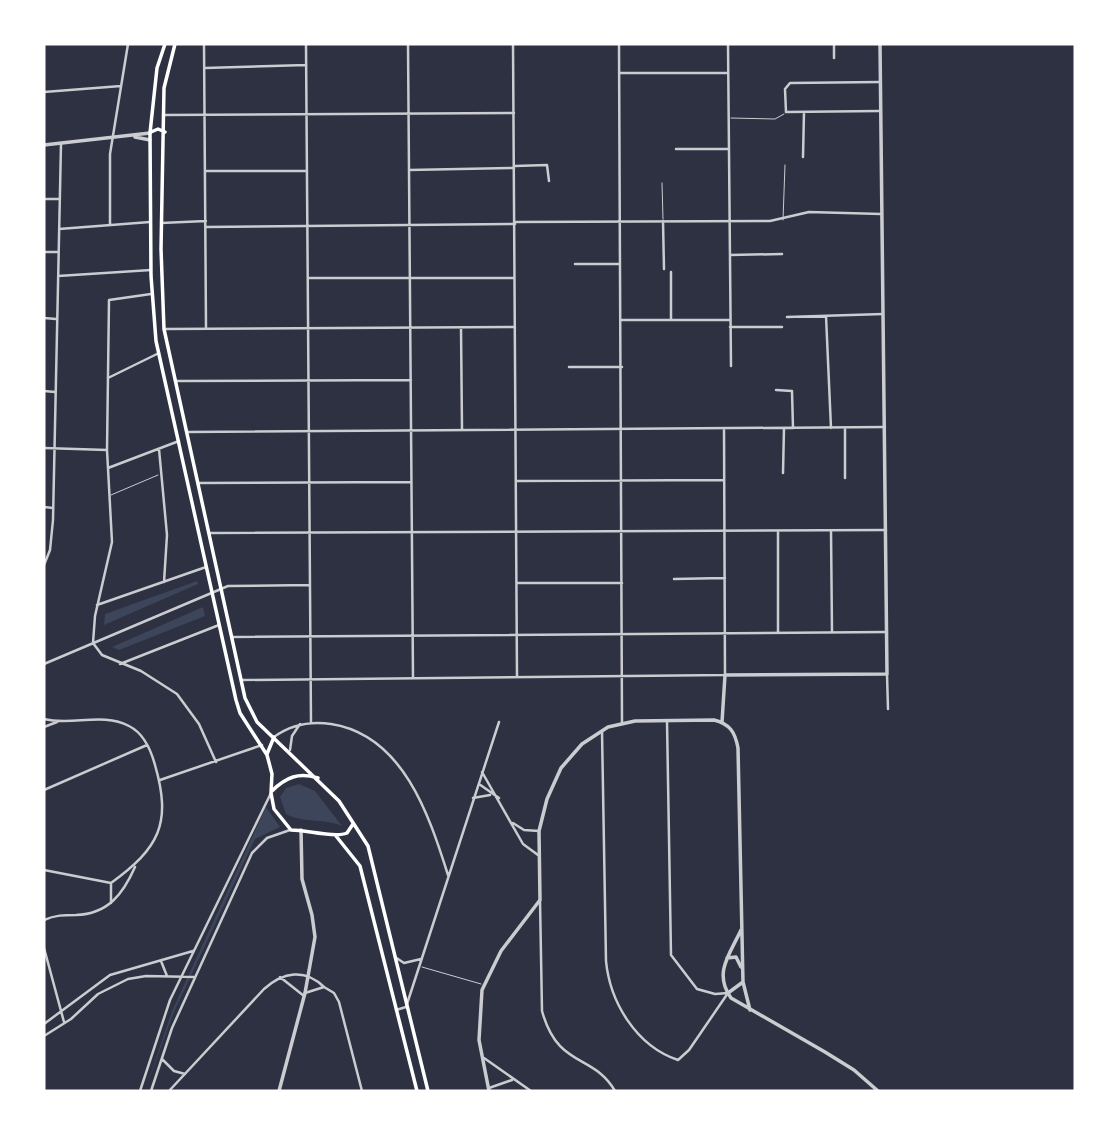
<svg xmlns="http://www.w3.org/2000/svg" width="1119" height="1135" viewBox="0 0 1119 1135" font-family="'Archivo Narrow',sans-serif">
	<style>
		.green { fill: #3c4559 }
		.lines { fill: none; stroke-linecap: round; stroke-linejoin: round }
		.service { stroke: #caccd0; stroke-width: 1 }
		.minor { stroke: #caccd0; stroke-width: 2.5 }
		.tertiary { stroke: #caccd0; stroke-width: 3.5 }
		.secondary { stroke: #fff; stroke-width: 3.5 }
	</style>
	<rect width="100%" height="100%" fill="#2d3142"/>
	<path class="green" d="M197,581L198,584L104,625L105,614Z
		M203,607L205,616L119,650L112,647Z
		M299,784L315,791L342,826C324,818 301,823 286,814L280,797L286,788Z
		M266,807L280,827L255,839L174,1012L145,1091L172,1011Z"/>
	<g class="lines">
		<path class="service" d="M731,118L775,119L784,114
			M662,183L663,219
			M783,220L785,165
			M111,495L158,475
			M422,967L481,984"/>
		<path class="minor" d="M204,44L206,327
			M306,44L311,723
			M408,44L413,677
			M513,44L517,677
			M619,44L622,723
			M728,44L731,366
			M834,58V44
			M205,68L306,65
			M619,73H728
			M44,92L121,86
			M879,111L786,112L785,89L790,83L880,82
			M164,115L514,113
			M676,149H729
			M803,157L804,112
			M515,166L547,165L549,181
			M409,170L514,168
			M205,171H307
			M44,199H60
			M663,221L664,269
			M515,222L770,221L809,212L881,214
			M161,223L206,221
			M110,225V154L128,44
			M206,227L515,224
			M59,229L150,222
			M44,252H58
			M730,255L782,254
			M575,264H620
			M58,276L151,270
			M308,278H514
			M151,294L109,300L107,450L112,542L95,616L93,643L102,655L141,671L177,694L199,724L216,762
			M826,316L831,428
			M787,317L883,314
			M44,318L56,319
			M621,320H730
			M671,320V272
			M730,327H782
			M461,328L462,429
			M164,329L515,327
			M569,367H622
			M108,378L159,353
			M176,381L411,380
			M776,390L792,391L793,428
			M44,391L55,392
			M188,432L885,427
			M44,448L107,450
			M159,449L167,535L164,582
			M108,468L179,441
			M783,473L784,428
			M845,478V428
			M517,481L723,480
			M198,483L411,482
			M44,507L53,508
			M778,531V633
			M831,531L832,632
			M210,533L886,530
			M44,565L50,550L53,520L61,144
			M674,579L725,578
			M517,583H622
			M97,605L206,567
			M233,637L887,632
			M44,664L228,586L310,585
			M120,664L219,625
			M887,674L888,709
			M242,680L725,675L724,429
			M44,719C71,726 103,712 129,726C143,733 151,750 155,765C172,824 159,848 111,883L44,870
			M667,721L671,955L697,989L715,994L728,993
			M44,727L57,722
			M602,731L606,961C610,1002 636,1046 678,1060L689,1050L728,993
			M274,737C292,724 310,721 331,724C403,735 429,815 448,875
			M290,750L292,736L300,724
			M482,772L523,844L538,855
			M160,780L262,745
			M479,784L499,798
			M44,790L147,745
			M473,798L490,795
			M513,823L524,830L539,831
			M111,883V903
			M540,900L542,1011C558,1069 593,1053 615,1091
			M44,920C55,915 64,915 76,915C108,914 123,894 135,867
			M44,948L64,1022
			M395,957L404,963L421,959
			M161,961L167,976
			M280,977L304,996
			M305,993L324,987L334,993L339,1002L362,1091
			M396,1010L406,1007L499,722
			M44,1024L110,975L193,951
			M44,1036L71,1019L98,994L128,979L146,976L195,977
			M484,1058L531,1091
			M162,1059L174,1071L185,1074
			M489,1088L512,1080
			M140,1091L170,1000L271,793
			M151,1091L172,1028L252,853L267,838L290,830
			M169,1091L264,989C283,972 305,968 324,987"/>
		<path class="tertiary" d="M135,137L150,140
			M44,145L150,133
			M722,722L725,675L887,674L880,44
			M741,930C730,954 713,973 731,998L825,1052L854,1070L878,1091
			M727,958L736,957L741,967
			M728,993L743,982
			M279,1091L305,993L315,937L312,915L302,879L301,830
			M489,1091L479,1040L482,990L501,951L540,900L539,831L547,799L561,768L582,744L608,727L635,721L714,720C730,724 735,732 738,748L743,982L750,1010"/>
		<path class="secondary" d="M165,44L157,68L150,133L151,276L156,341L236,700L240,713L267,755L272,774L271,793L274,809L291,830C307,830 335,838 347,833L353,824
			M175,44L164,88L161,249L164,329L245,698L257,722L339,801L368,846L428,1091
			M151,132L158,129L165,132
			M267,754L274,737
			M272,791C286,777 299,772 318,778
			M336,836L360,866L417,1091"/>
	</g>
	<rect width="1119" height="1135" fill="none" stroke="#ffffff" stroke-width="91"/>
</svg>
